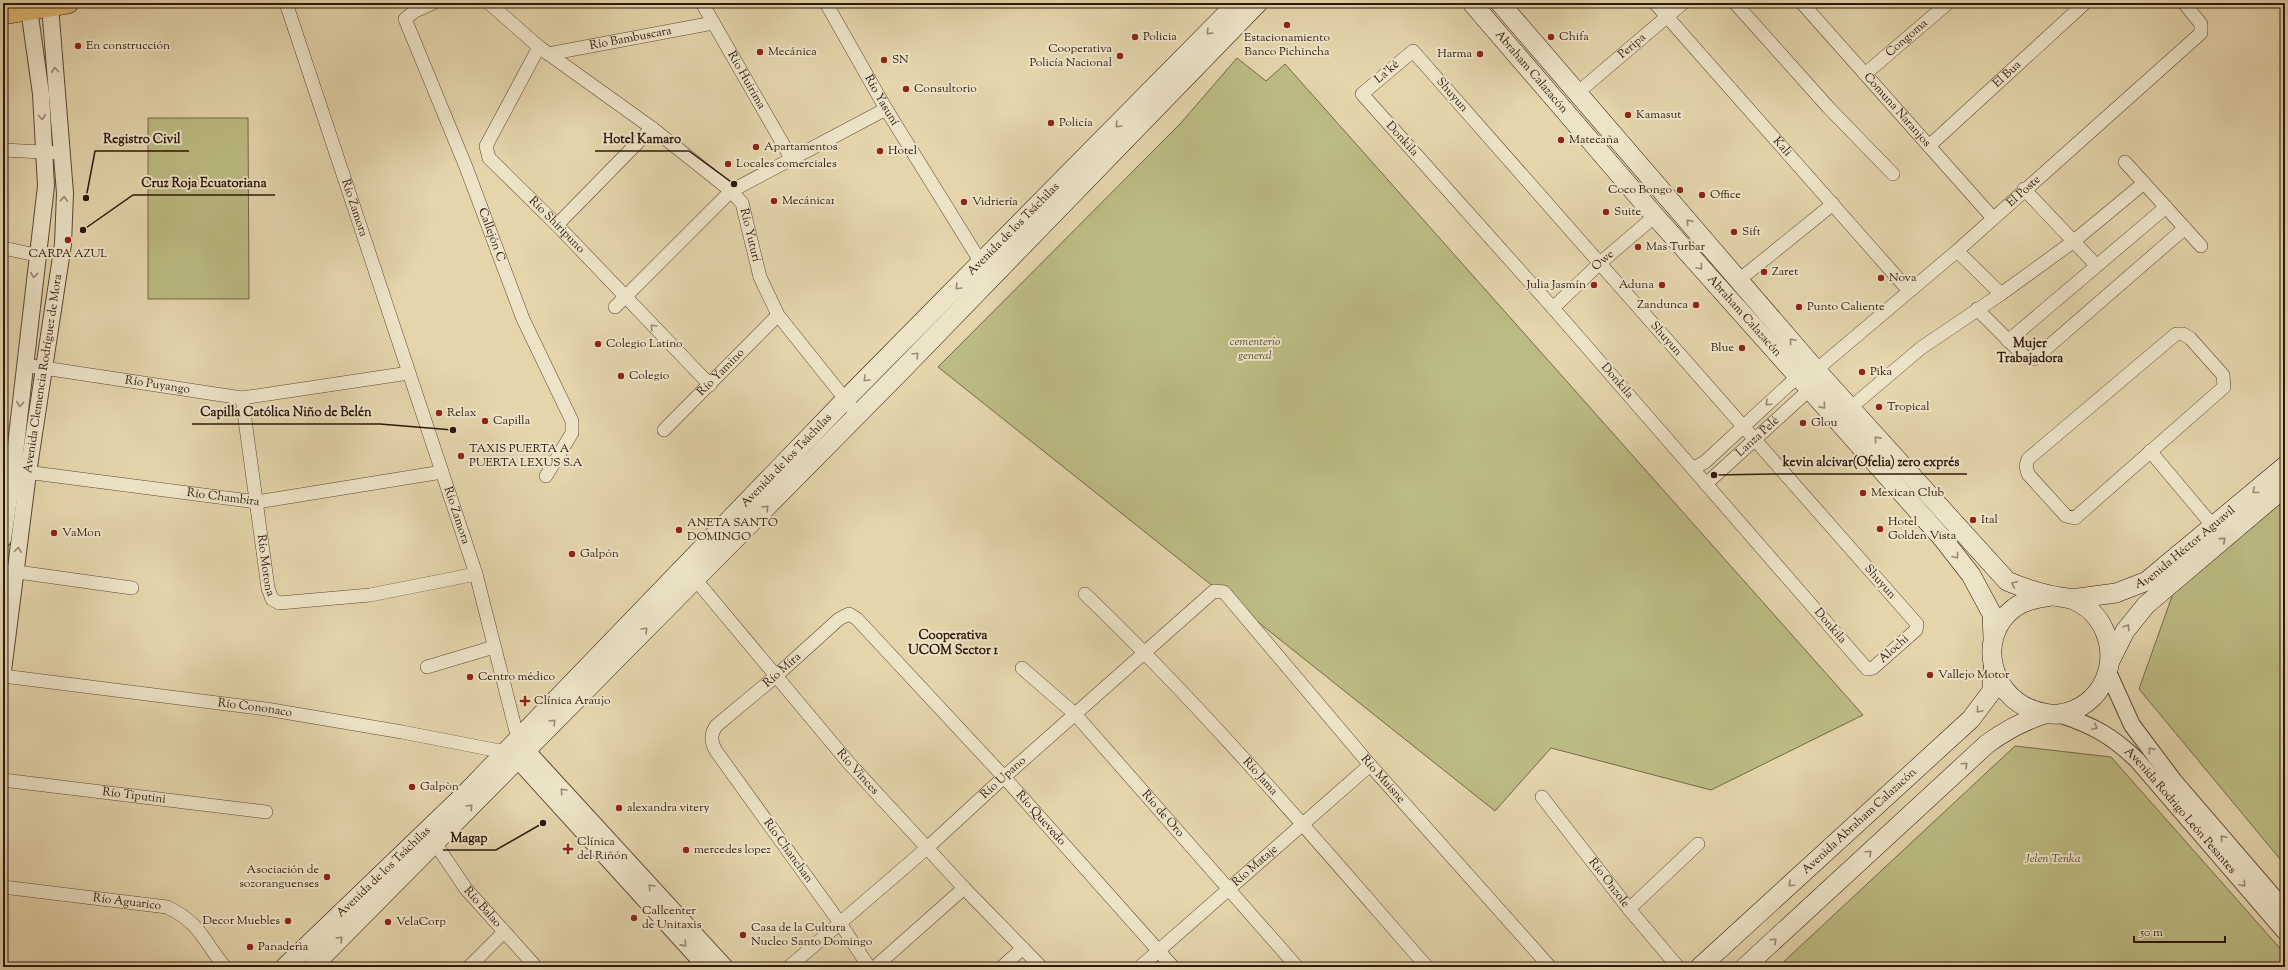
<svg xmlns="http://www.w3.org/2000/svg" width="2288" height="970" viewBox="0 0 2288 970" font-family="'Sorts Mill Goudy',serif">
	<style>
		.green { fill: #bcbb83; stroke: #746948 }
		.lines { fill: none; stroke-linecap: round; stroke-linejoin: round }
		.minor-casing { stroke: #5b4634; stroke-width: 14 }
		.tertiary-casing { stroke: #5b4634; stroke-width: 18 }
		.secondary-casing { stroke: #2d170c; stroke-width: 20 }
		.primary-casing { stroke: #2d170c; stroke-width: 22 }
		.minor { stroke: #ede4c8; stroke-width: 13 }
		.tertiary { stroke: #ede4c8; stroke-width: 16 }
		.secondary { stroke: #ede4c8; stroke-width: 19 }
		.primary { stroke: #e2ba76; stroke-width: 21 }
		.oneway { stroke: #978873 }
		.poi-dot { fill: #8f2418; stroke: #ede4c8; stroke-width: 1.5 }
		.labels { text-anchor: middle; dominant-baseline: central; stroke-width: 4; stroke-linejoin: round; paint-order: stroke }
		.poi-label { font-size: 12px; fill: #2d170c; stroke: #ede4c8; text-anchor: start }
		.street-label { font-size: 12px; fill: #2d170c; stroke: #ede4c8 }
		.park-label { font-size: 12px; font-style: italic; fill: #584830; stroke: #ede4c8 }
		.neighbourhood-label { font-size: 13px; font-weight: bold; fill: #2d170c; stroke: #ede4c8 }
		.leader { fill: none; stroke: #2d170c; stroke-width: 1.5 }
		.callout-dot { fill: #2d170c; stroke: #ede4c8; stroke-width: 1.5 }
		.callout-label { font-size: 13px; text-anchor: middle; font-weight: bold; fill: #2d170c; stroke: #ede4c8; stroke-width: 4; stroke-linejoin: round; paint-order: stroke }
	</style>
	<rect width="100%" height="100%" fill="#e4d5ab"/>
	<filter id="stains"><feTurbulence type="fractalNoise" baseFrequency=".005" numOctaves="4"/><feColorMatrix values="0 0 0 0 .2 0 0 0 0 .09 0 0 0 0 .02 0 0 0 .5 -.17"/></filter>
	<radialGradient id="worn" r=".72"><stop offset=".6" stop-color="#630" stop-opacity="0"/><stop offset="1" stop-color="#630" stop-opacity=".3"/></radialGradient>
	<path class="green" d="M1237,58L1266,81L1285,64L1863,715L1711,790L1551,748L1495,811L938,367L1180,124Z
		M148,118H248L249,299H148Z
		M2285,497V865L2139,689L2176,585Z
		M2015,746L2111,757L2285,954V967H1778Z"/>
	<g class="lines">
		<g class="minor-casing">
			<g id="minor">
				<path id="s1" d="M286,3L476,574L518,739"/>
				<path id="s2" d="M433,3L415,11L405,19L466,167L523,319L572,421V433L546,476"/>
				<path id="s3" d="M489,3L539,47L652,128L731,191L742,203L760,277L778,315L857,414"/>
				<path id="s4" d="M702,3L791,158"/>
				<path id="s5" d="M826,3L886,109L985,269"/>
				<path id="s6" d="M1655,3L1909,291"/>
				<path d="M1735,3L1828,107L1893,174"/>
				<path id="s7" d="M1802,3L1992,217"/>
				<path id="s8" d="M539,47L486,146L489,158L557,225L710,385"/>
				<path d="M1413,51L1917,624L1916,630L1873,668L1867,669L1553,308L1362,94Z"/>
				<path id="s9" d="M548,54L713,23"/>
				<path id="s10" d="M1865,74L1948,3"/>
				<path id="s11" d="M1582,89L1683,3"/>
				<path id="s12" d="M1929,146L2085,3"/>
				<path d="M3,150L62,153"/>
				<path d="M2125,162L2201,246"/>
				<path d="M2024,189L2096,265"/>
				<path d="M557,225L652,128"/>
				<path d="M3,248L36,255"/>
				<path d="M1957,251L2001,294"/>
				<path d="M1739,280L1833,204"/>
				<path d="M615,307L731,191L886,109"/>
				<path id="s13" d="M1553,308L1600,263L1655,216"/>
				<path d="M1977,309L2025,357L2034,359L2185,228"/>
				<path d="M2176,334H2183L2190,338L2223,375L2224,387L2075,518L2066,516L2028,474L2026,466L2028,459Z"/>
				<path d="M2008,341L2166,207"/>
				<path id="s14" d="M24,365L242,398L409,373"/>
				<path id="s15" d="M1816,370L1957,251L2201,33V24L2184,3"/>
				<path id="s16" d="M242,398L268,588L272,599L279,603L370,595L476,574"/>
				<path d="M1855,404L1921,348L2001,294L2074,241L2144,183"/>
				<path id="s17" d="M664,430L778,315"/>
				<path d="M2150,451L2213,526"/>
				<path d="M1694,468L1705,462L1797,377"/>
				<path id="s18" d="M3,469L257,502L442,472"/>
				<path id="s19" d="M1706,484L1809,390"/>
				<path d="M3,570L132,588"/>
				<path id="s20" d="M690,573L848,762L964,888L1041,967"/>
				<path id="s21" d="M1085,594C1207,711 1316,840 1427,967"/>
				<path d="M427,667L494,647"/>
				<path id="s22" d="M1022,668L1075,714L1297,967"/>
				<path id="s23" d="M3,676L266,709L402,732L505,752"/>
				<path id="s24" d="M3,780L266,812"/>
				<path id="s25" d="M1542,797L1629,909L1678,967"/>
				<path id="s26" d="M435,843L466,889L536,967"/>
				<path id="s27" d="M3,887L167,907C201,923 203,941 225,967"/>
				<path d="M1629,909L1698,844"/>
				<path d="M469,967L504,932"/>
				<path id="s28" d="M789,967L927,848L1004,777L1214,591L1224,592L1370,765L1550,967"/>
				<path id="s29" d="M869,967L840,923L716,751C711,742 710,735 716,726L776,676L839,619L849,614L857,619L1004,777L1173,967"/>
				<path d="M875,967L964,888"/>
				<path d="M1002,967L1023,948"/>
				<path id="s30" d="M1140,967L1370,765"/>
			</g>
		</g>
		<g class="tertiary-casing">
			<g id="tertiary">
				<path d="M3,539L13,471L46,186L41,94L29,9L31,3"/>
				<path id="s31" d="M3,671L28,473L63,244L65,193L50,6L48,3"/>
				<path d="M2108,672L2132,725L2174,781L2285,910"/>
				<path id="s32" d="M2058,714C2092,725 2111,735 2137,760L2285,932"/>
				<path d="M519,740L526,750L725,967"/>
				<path d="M507,753L517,759L706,967"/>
			</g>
		</g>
		<g class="secondary-casing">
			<g id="secondary">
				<path id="s33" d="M1472,3L1655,216L1943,539L1971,575L1992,614L1993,638"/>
				<path d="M1500,3L1816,370L2007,581C2021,587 2035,592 2050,595C2057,597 2064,597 2071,599C2103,611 2118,647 2105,679C2097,698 2080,711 2059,714C2050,715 2042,713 2033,710C1990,695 1976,637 2014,608C2025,600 2038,598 2051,596"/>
				<path id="s34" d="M2071,599L2116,593L2147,581L2285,466"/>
				<path d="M2110,661L2125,631L2146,605L2285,487"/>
				<path id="s35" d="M285,967L465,794L845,400L1237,3"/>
				<path d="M312,967L902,370L1258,3"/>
				<path id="s36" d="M1700,967L1971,719L1992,691L1993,669"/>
				<path d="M1745,967L1987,744C2006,730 2023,721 2045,714"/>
			</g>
		</g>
		<g class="primary-casing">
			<path id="primary" d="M3,14L68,3"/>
		</g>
		<use href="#minor" class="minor"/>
		<use href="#tertiary" class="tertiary"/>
		<use href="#secondary" class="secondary"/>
		<use href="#primary" class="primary"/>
	</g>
	<defs><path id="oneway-chevron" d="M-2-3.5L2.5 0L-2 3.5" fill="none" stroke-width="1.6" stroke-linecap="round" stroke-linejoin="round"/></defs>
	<g class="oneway">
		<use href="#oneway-chevron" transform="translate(1209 32) rotate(134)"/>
		<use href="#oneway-chevron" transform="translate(55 70) rotate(-95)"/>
		<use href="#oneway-chevron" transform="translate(42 117) rotate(85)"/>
		<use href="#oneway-chevron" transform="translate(1118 125) rotate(134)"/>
		<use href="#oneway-chevron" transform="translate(64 199) rotate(-88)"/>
		<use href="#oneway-chevron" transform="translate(1689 222) rotate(-131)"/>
		<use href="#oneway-chevron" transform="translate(1700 267) rotate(49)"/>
		<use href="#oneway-chevron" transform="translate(34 275) rotate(96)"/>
		<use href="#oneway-chevron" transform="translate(958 287) rotate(135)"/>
		<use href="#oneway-chevron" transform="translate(653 327) rotate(-134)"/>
		<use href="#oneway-chevron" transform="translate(1792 341) rotate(-131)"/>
		<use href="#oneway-chevron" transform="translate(916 355) rotate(-46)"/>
		<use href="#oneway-chevron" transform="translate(866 379) rotate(135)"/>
		<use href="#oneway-chevron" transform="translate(1768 403) rotate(137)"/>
		<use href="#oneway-chevron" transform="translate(20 404) rotate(96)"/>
		<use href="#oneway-chevron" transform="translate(1823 406) rotate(48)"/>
		<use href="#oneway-chevron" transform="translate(1877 439) rotate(-132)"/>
		<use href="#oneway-chevron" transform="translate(2255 491) rotate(141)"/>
		<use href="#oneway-chevron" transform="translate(766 508) rotate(-46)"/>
		<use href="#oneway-chevron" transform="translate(2223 540) rotate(-40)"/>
		<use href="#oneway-chevron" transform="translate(18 550) rotate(-83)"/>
		<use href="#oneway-chevron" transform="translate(1956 556) rotate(52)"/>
		<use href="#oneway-chevron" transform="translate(2014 584) rotate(-155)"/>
		<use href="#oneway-chevron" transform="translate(2127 627) rotate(-57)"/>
		<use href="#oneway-chevron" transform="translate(645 630) rotate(-45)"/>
		<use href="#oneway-chevron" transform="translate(1979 710) rotate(130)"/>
		<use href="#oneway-chevron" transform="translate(553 722) rotate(-45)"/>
		<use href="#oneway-chevron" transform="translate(2095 727) rotate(26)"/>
		<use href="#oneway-chevron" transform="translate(2151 750) rotate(-126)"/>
		<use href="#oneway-chevron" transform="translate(1965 765) rotate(-43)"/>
		<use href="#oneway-chevron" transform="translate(563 791) rotate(-133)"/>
		<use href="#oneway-chevron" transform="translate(470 807) rotate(-46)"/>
		<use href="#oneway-chevron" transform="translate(2223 838) rotate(-131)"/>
		<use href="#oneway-chevron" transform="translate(1869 853) rotate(-43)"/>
		<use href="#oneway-chevron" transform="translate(1791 884) rotate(138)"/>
		<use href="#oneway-chevron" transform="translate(2243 884) rotate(49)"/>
		<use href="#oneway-chevron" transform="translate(651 887) rotate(-133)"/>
		<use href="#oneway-chevron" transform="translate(340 939) rotate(-45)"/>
		<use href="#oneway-chevron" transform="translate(1774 941) rotate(-43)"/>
		<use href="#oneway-chevron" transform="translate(684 944) rotate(48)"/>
	</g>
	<g class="poi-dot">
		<circle cx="1287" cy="25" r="4"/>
		<circle cx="1135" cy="37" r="4"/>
		<circle cx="1551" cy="37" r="4"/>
		<circle cx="78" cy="46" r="4"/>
		<circle cx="760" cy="52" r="4"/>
		<circle cx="1480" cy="54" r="4"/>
		<circle cx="1120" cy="56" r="4"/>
		<circle cx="884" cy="60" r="4"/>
		<circle cx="906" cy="89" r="4"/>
		<circle cx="1628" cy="115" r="4"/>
		<circle cx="1051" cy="123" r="4"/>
		<circle cx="1561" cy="140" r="4"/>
		<circle cx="756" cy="147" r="4"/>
		<circle cx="880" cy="151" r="4"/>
		<circle cx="728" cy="164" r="4"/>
		<circle cx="1680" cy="190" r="4"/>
		<circle cx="1702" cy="195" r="4"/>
		<circle cx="774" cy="201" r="4"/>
		<circle cx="964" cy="202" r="4"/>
		<circle cx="1606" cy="212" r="4"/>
		<circle cx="1734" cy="232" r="4"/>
		<circle cx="68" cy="240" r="4"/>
		<circle cx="1638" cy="247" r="4"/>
		<circle cx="1764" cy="272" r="4"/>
		<circle cx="1881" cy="278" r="4"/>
		<circle cx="1594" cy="285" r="4"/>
		<circle cx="1662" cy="285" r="4"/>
		<circle cx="1696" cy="305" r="4"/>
		<circle cx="1799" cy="307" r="4"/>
		<circle cx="598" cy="344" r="4"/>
		<circle cx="1742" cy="348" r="4"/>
		<circle cx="1862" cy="372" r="4"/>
		<circle cx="621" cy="376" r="4"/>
		<circle cx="1879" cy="407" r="4"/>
		<circle cx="439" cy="413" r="4"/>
		<circle cx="485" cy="421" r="4"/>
		<circle cx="1803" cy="423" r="4"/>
		<circle cx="461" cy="456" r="4"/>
		<circle cx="1863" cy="493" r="4"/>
		<circle cx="1973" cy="520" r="4"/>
		<circle cx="1880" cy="529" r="4"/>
		<circle cx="679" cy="530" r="4"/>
		<circle cx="54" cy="533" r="4"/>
		<circle cx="572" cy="554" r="4"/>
		<circle cx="1930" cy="675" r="4"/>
		<circle cx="470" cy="677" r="4"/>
		<path d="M523 695h4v4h4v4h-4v4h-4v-4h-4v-4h4z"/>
		<circle cx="412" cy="787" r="4"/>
		<circle cx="619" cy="808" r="4"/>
		<path d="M566 843h4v4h4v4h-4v4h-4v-4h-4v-4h4z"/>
		<circle cx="686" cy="850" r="4"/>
		<circle cx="327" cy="877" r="4"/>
		<circle cx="634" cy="918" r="4"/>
		<circle cx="288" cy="921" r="4"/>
		<circle cx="388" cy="922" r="4"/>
		<circle cx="743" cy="935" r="4"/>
		<circle cx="250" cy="947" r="4"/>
	</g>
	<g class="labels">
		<g class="poi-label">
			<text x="1143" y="37">Policia</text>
			<text x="1559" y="37">Chifa</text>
			<text x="1287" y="38" text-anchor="middle">Estacionamiento<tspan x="1287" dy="14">Banco Pichincha</tspan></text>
			<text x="86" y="46">En construcción</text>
			<text x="1112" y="49" text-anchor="end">Cooperativa<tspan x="1112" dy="14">Policía Nacional</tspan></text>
			<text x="768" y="52">Mecánica</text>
			<text x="1472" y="54" text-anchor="end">Harma</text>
			<text x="892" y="60">SN</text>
			<text x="914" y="89">Consultorio</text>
			<text x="1636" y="115">Kamasut</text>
			<text x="1059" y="123">Policía</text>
			<text x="1569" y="140">Matecaña</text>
			<text x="764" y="147">Apartamentos</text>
			<text x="888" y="151">Hotel</text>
			<text x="736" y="164">Locales comerciales</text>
			<text x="1672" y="190" text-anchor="end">Coco Bongo</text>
			<text x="1710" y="195">Office</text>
			<text x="782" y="201">Mecánica1</text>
			<text x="972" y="202">Vidriería</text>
			<text x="1614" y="212">Suite</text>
			<text x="1742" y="232">Sift</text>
			<text x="1646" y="247">Mas Turbar</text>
			<text x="68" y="254" text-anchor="middle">CARPA AZUL</text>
			<text x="1772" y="272">Zaret</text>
			<text x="1889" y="278">Nova</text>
			<text x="1586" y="285" text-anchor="end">Julia Jasmín</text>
			<text x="1654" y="285" text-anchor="end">Aduna</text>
			<text x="1688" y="305" text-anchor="end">Zandunca</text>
			<text x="1807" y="307">Punto Caliente</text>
			<text x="606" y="344">Colegio Latino</text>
			<text x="1734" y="348" text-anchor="end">Blue</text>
			<text x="1870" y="372">Pika</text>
			<text x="629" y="376">Colegio</text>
			<text x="1887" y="407">Tropical</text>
			<text x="447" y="413">Relax</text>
			<text x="493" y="421">Capilla</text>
			<text x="1811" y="423">Glou</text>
			<text x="469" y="449">TAXIS PUERTA A<tspan x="469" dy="14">PUERTA LEXUS S.A</tspan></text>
			<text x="1871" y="493">Mexican Club</text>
			<text x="1981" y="520">Ital</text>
			<text x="1888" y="522">Hotel<tspan x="1888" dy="14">Golden Vista</tspan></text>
			<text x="687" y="523">ANETA SANTO<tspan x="687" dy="14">DOMINGO</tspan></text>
			<text x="62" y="533">VaMon</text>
			<text x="580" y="554">Galpón</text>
			<text x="1938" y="675">Vallejo Motor</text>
			<text x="478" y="677">Centro médico</text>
			<text x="534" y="701">Clínica Araujo</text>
			<text x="420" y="787">Galpòn</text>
			<text x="627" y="808">alexandra vitery</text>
			<text x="577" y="842">Clínica<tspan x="577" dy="14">del Riñón</tspan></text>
			<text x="694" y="850">mercedes lopez</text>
			<text x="319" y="870" text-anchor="end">Asociación de<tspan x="319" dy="14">sozoranguenses</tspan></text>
			<text x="642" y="911">Callcenter<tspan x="642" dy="14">de Unitaxis</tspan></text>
			<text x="280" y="921" text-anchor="end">Decor Muebles</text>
			<text x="396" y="922">VelaCorp</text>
			<text x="751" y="928">Casa de la Cultura<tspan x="751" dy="14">Nucleo Santo Domingo</tspan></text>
			<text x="258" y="947">Panaderìa</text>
		</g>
		<g class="street-label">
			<text stroke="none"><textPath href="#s9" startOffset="84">Río Bambuscara</textPath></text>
			<text stroke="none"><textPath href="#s10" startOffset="55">Congoma</textPath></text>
			<text stroke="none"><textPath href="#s11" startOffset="66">Peripa</textPath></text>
			<text transform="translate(1387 72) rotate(-41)">La'ké</text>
			<text stroke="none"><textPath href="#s33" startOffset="91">Abraham Calazacón</textPath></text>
			<text stroke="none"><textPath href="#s12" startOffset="106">El Bua</textPath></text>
			<text stroke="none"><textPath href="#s4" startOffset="89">Río Huirima</textPath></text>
			<text transform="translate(1452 95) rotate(49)">Shuyun</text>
			<text stroke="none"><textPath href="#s5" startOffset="112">Río Yasuní</textPath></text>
			<text stroke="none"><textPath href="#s7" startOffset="143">Comuna Naranjos</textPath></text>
			<text transform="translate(1402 139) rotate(48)">Donkila</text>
			<text stroke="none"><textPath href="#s6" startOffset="192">Kali</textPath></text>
			<text stroke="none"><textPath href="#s15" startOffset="274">El Poste</textPath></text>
			<text stroke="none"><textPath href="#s1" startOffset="216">Río Zamora</textPath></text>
			<text stroke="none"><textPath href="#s8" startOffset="220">Río Shiripuno</textPath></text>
			<text stroke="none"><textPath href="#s35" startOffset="1037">Avenida de los Tsáchilas</textPath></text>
			<text stroke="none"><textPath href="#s2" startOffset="265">Callejón C</textPath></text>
			<text stroke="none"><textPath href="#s3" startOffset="356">Río Yuturí</textPath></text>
			<text stroke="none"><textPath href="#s13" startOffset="69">Owe</textPath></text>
			<text stroke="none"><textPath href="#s33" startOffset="415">Abraham Calazacón</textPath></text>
			<text transform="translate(1666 339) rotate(49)">Shuyun</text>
			<text stroke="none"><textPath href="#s31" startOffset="300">Avenida Clemencia Rodríguez de Mora</textPath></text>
			<text stroke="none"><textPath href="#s17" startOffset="81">Río Yamino</textPath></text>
			<text transform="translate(1617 381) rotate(49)">Donkila</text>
			<text stroke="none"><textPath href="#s14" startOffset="135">Río Puyango</textPath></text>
			<text stroke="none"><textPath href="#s19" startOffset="70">Lanza Pelé</textPath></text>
			<text stroke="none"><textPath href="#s35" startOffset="713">Avenida de los Tsáchilas</textPath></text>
			<text stroke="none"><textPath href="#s18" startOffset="222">Río Chambira</textPath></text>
			<text stroke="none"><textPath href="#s1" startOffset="540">Río Zamora</textPath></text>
			<text stroke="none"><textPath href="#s34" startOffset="129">Avenida Héctor Aguavil</textPath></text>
			<text stroke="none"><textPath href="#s16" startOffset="169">Río Morona</textPath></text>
			<text transform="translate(1880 582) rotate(49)">Shuyun</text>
			<text transform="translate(1830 626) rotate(49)">Donkila</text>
			<text transform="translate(1894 649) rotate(-42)">Alochi</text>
			<text stroke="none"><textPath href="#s29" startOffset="378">Río Mira</textPath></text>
			<text stroke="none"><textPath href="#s23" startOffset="254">Río Cononaco</textPath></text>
			<text stroke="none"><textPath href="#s20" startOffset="260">Río Vinces</textPath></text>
			<text stroke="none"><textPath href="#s28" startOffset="286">Río Upano</textPath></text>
			<text stroke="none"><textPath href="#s21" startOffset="253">Río Jama</textPath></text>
			<text stroke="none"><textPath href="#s28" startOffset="823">Río Muisne</textPath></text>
			<text stroke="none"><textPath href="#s24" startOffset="132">Río Tiputini</textPath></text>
			<text stroke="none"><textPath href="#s32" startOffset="159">Avenida Rodrigo León Pesantes</textPath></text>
			<text stroke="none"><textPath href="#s22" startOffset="203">Río de Oro</textPath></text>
			<text stroke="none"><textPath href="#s29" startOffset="746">Río Quevedo</textPath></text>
			<text stroke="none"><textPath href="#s36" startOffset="216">Avenida Abraham Calazacón</textPath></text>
			<text transform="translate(788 851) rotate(54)">Río Chanchan</text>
			<text stroke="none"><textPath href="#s30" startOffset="153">Río Mataje</textPath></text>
			<text stroke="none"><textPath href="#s35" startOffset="137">Avenida de los Tsáchilas</textPath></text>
			<text stroke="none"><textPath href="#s25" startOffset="109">Río Onzole</textPath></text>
			<text stroke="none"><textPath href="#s27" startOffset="125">Río Aguarico</textPath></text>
			<text stroke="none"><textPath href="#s26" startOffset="80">Río Balao</textPath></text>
		</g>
		<g class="park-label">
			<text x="1255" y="342">cementerio<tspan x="1255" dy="14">general</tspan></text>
			<text x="2053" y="859">Jelen Tenka</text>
		</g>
		<g class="neighbourhood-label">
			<text x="2030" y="344">Mujer<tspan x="2030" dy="15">Trabajadora</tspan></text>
			<text x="953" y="636">Cooperativa<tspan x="953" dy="15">UCOM Sector 1</tspan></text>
		</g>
	</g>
	<path class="leader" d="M86 198L95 151H189M734 184L689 151H595M83 230L133 195H275M453 430L380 424H192M1714 475L1774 474H1967M543 823L496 850H443"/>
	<g class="callout-dot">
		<circle cx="86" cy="198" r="4"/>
		<circle cx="734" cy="184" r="4"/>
		<circle cx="83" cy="230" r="4"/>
		<circle cx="453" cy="430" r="4"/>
		<circle cx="1714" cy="475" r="4"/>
		<circle cx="543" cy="823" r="4"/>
	</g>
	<g class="callout-label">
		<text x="142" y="143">Registro Civil</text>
		<text x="642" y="143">Hotel Kamaro</text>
		<text x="204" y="187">Cruz Roja Ecuatoriana</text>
		<text x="286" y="416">Capilla Católica Niño de Belén</text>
		<text x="1871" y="466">kevin alcivar(Ofelia) zero exprés</text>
		<text x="469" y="842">Magap</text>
	</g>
	<rect width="2288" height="970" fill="none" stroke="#e4d5ab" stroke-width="16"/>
	<rect x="4" y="4" width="2280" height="962" fill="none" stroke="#2d170c" stroke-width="2"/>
	<rect x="8" y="8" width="2272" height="954" fill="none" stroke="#2d170c"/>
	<path d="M2134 936v6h91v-6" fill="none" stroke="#2d170c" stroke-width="2"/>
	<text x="2140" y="936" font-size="12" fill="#2d170c" stroke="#ede4c8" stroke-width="3" paint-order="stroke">50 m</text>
	<rect width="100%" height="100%" filter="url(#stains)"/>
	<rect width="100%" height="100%" fill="url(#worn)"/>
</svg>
